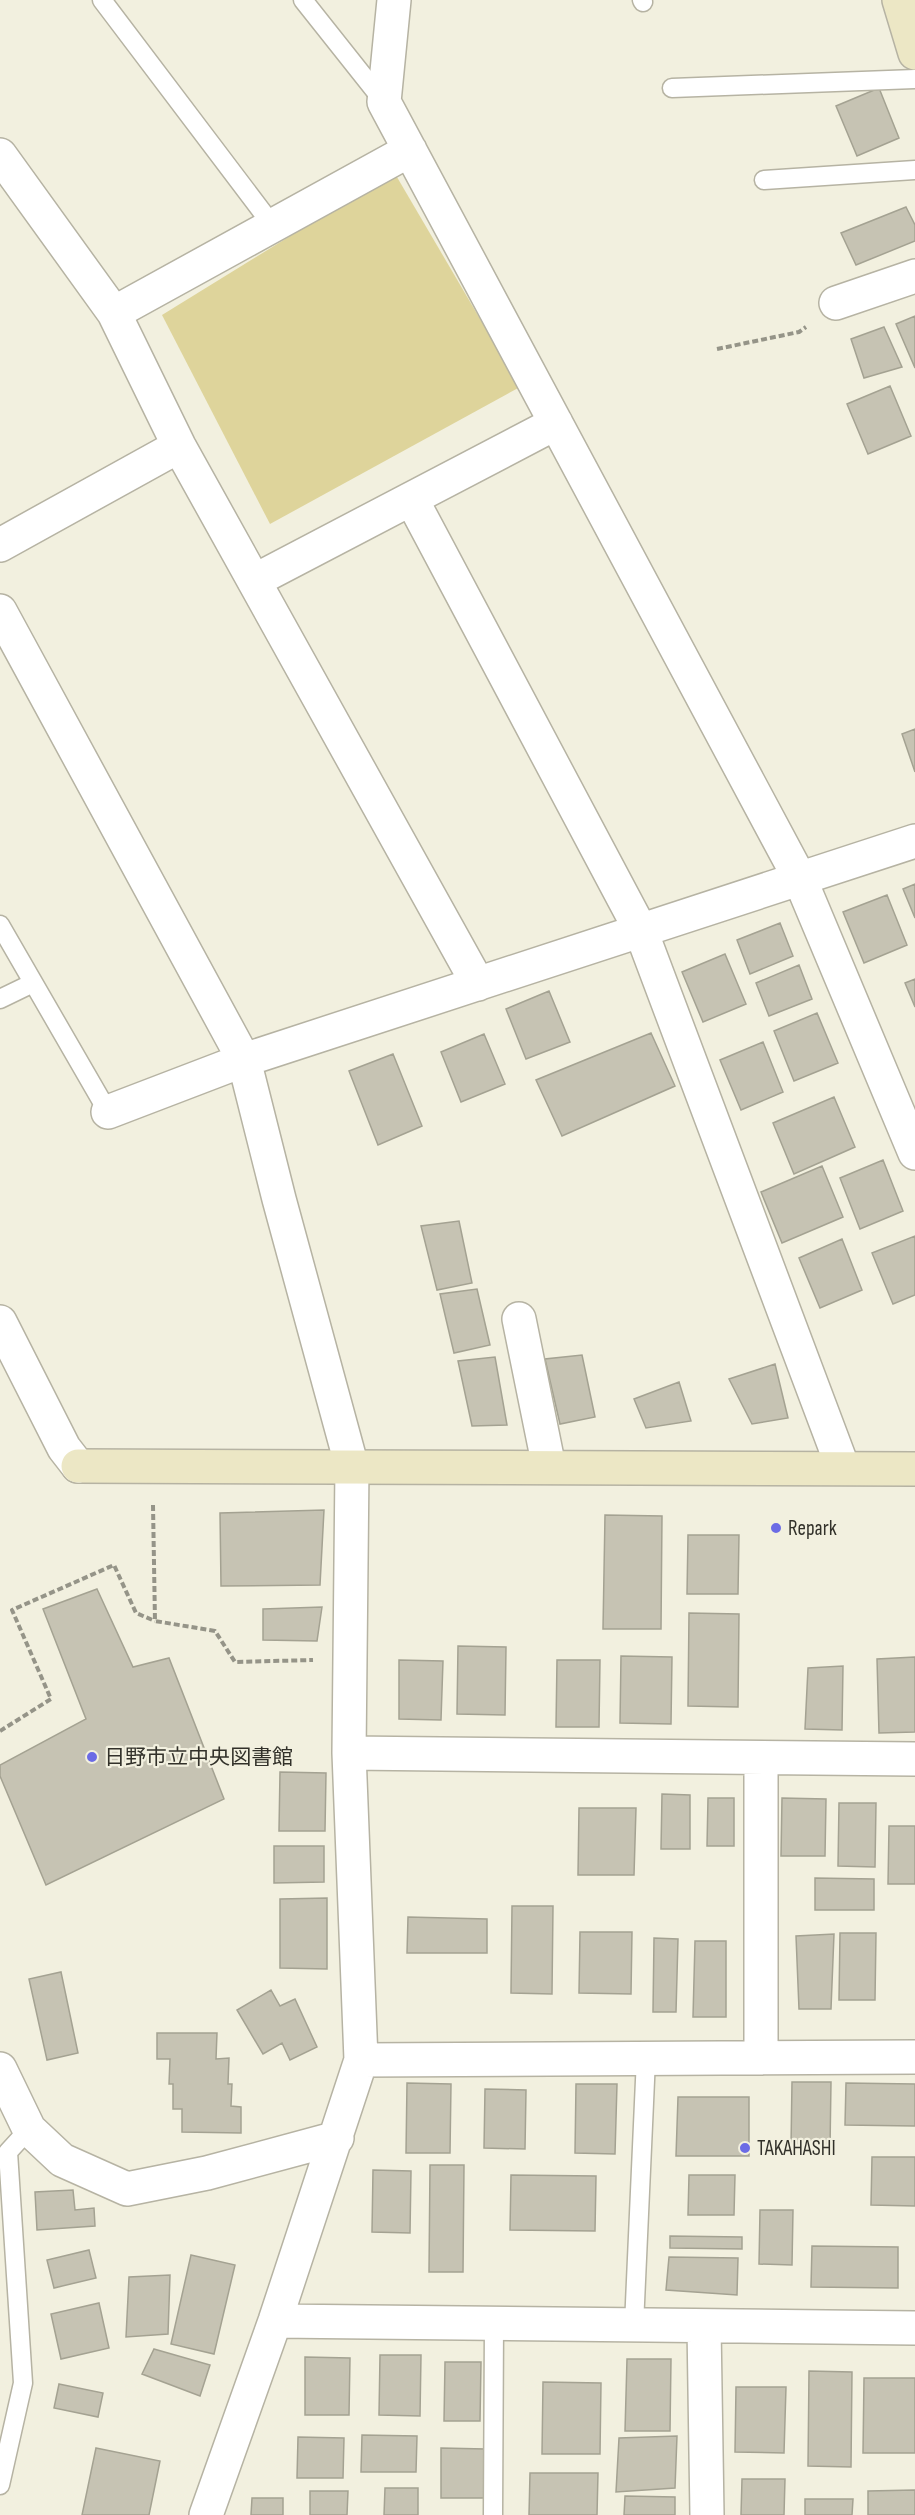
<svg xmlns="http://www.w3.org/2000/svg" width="915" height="2515" viewBox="0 0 915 2515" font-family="'Sofia Sans Condensed','Noto Sans JP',sans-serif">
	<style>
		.green { fill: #ded49b }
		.building { fill: #c6c3b3; stroke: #a4a292; stroke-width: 1.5 }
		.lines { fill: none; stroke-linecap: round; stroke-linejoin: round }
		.lane-casing { stroke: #b6b3a3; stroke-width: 21 }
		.street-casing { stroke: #b6b3a3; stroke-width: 36 }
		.secondary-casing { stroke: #b6b3a3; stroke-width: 36 }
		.path { stroke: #959488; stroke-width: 4; stroke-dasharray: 6 3; stroke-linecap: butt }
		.lane { stroke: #fff; stroke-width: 18 }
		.street { stroke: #fff; stroke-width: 33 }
		.secondary { stroke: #ece7c5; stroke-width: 33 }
		.poi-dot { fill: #6b6be5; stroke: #f2f0df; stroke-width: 2 }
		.labels { text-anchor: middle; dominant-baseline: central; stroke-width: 4.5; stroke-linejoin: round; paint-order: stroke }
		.poi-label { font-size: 21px; fill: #32312a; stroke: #f2f0df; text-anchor: start }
	</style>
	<rect width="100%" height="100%" fill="#f2f0df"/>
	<path class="green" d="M394,172L520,387L270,524L162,315Z"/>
	<path class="building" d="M879,88L899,138L857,156L836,106Z
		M906,207L915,225V241L856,265L841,233Z
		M915,316V368L896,324Z
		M884,327L902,367L864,378L851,339Z
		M890,386L911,436L868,454L847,404Z
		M915,729V772L902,734Z
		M915,884V918L903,889Z
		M887,895L907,945L864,963L843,912Z
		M780,923L793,956L750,974L737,940Z
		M725,954L746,1004L703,1022L682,972Z
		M799,965L812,999L769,1016L756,983Z
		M915,979V1007L905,983Z
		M549,991L570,1042L526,1059L506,1009Z
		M817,1013L838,1063L794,1081L774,1031Z
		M651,1033L675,1086L562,1136L536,1080Z
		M484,1034L505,1084L461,1102L441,1052Z
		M763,1042L783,1092L741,1110L720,1060Z
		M393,1054L422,1126L378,1145L349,1071Z
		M834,1097L855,1147L794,1174L773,1123Z
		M883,1160L903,1211L860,1229L840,1178Z
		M822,1166L843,1217L782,1243L761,1192Z
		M459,1221L472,1283L437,1290L421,1226Z
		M915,1236V1295L893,1304L872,1253Z
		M842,1239L862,1290L820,1308L799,1258Z
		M477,1289L490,1345L454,1353L440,1294Z
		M582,1355L595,1417L560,1424L545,1359Z
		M495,1357L507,1425L472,1426L458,1361Z
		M775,1364L788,1418L752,1424L729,1379Z
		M679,1382L691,1421L646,1428L634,1399Z
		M324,1510L320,1585L221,1586L220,1513Z
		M605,1515L662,1516L661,1629H603Z
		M688,1535H739L738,1594H687Z
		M97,1589L133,1667L169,1658L224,1799L46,1885L0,1776V1765L86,1719L43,1609Z
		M322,1607L317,1641L263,1640V1609Z
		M689,1613L739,1614L738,1707L688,1706Z
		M458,1646L506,1647L505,1715L457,1714Z
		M621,1656L672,1657L671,1724L620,1723Z
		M915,1657V1732L879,1733L877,1659Z
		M399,1660L443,1661L441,1720L399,1719Z
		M557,1660H600L599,1727H556Z
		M843,1666L842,1730L805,1729L808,1668Z
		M280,1772L326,1773L325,1831H279Z
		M662,1794L690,1795V1849H661Z
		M708,1798H734V1846H707Z
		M782,1798L826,1799L825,1856H781Z
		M839,1803H876L875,1867L838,1866Z
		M579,1808H636L634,1875H578Z
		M889,1826H915V1884H888Z
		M274,1846H324V1882L274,1883Z
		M815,1878L874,1879V1910H815Z
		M327,1898V1969L280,1968V1899Z
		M512,1906H553L552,1994L511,1993Z
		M408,1917L487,1919V1953H407Z
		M580,1932H632L631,1994L579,1993Z
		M840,1933H876L875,2000H839Z
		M834,1934L831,2009H799L796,1936Z
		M654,1938L678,1939L676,2012H653Z
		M695,1941H726V2017H693Z
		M61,1972L78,2053L47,2060L29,1979Z
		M271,1990L280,2006L295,1999L317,2047L290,2060L282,2043L263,2054L237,2010Z
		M157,2033H217L216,2059L229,2058L228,2084H232L231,2106L241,2107V2133L182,2132V2109H173V2084H169L170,2059H157Z
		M792,2082H831L830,2148L791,2147Z
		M407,2083L451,2084L450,2153H406Z
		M846,2083L915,2084V2126L845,2125Z
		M576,2084H617L615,2154L575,2153Z
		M485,2089L526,2090L525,2149L484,2148Z
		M678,2097H749V2156H676Z
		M872,2157H915V2206L871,2205Z
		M430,2165H464L463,2272H429Z
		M373,2170L411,2171L410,2233L372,2232Z
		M511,2175L596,2176L595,2231L510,2230Z
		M689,2175H735L734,2215H688Z
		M73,2190L75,2210L94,2208L95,2226L37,2230L35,2192Z
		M760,2210H793L792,2265L759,2264Z
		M670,2236L742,2237V2249L670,2248Z
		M812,2246L898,2247V2288L811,2287Z
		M89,2250L96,2278L54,2288L47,2260Z
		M191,2255L235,2265L214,2354L171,2344Z
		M669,2257L738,2258L737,2295L666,2290Z
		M170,2275L168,2334L126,2337L129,2277Z
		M99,2303L109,2348L61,2359L51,2314Z
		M154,2349L210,2365L200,2396L142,2374Z
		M380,2355H421L420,2416L379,2415Z
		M305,2357L350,2358L349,2415H305Z
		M627,2359H671L670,2431H625Z
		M445,2362H481L480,2421H444Z
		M809,2371L852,2372L851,2467L808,2466Z
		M864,2378H915V2453H863Z
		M543,2382L601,2383L600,2454H542Z
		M59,2384L103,2393L98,2417L54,2408Z
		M736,2387H786L784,2453L735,2452Z
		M362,2435L417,2436L416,2472H361Z
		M677,2436L675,2488L616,2492L619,2438Z
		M298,2437L344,2438L343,2478H297Z
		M96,2448L160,2461L149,2515H82Z
		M441,2448L485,2449V2498H441Z
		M530,2473H598L597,2515H529Z
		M742,2479H785L784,2515H741Z
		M385,2488H418V2515H384Z
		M915,2490V2515H868V2491Z
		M310,2491H348L347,2515H310Z
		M625,2496L675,2497V2515H624Z
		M252,2498H283V2515H251Z
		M805,2499H853L852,2515H805Z"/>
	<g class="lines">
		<g class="lane-casing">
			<path id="lane" d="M102,0L273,226
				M303,0L384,102
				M642,0L643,2
				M672,88L915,79
				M764,180L915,170
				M0,925L108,1112
				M0,999L33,983
				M634,2325L646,2058
				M0,2485L23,2383L8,2152L29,2129
				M493,2515L494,2323"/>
		</g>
		<g class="street-casing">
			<path id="street" d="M394,0L384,102L800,879L915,1153
				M0,155L114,313L179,446L478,984
				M836,303L915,276
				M114,313L410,150
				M412,500L641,931L843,1468
				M0,545L179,446
				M254,581L556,423
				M0,611L244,1060L279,1199L352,1467L349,1753L361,2060L275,2321L206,2515
				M108,1112L244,1060L915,841
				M519,1319L549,1467
				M0,1322L64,1448L78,1466
				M349,1753L915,1759
				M761,1758V2058
				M361,2060L915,2057
				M0,2069L29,2129L62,2160L127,2189L207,2173L337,2138
				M275,2321L915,2328
				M704,2326L707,2515"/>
		</g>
		<g class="secondary-casing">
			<path id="secondary" d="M899,0L915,53
				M78,1466L915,1469"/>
		</g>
		<path class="path" d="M717,349L799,332L806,327
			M153,1505L155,1621L215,1631L235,1662L313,1660
			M0,1731L51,1699L12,1610L114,1565L136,1613L155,1621"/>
		<use href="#lane" class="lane"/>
		<use href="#street" class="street"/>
		<use href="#secondary" class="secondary"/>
	</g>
	<g class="poi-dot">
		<circle cx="776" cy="1528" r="6"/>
		<circle cx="92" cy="1757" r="6"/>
		<circle cx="745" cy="2148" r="6"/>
	</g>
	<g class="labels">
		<g class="poi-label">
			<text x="788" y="1528">Repark</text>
			<text x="104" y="1757">日野市立中央図書館</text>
			<text x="757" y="2148">TAKAHASHI</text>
		</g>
	</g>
</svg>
